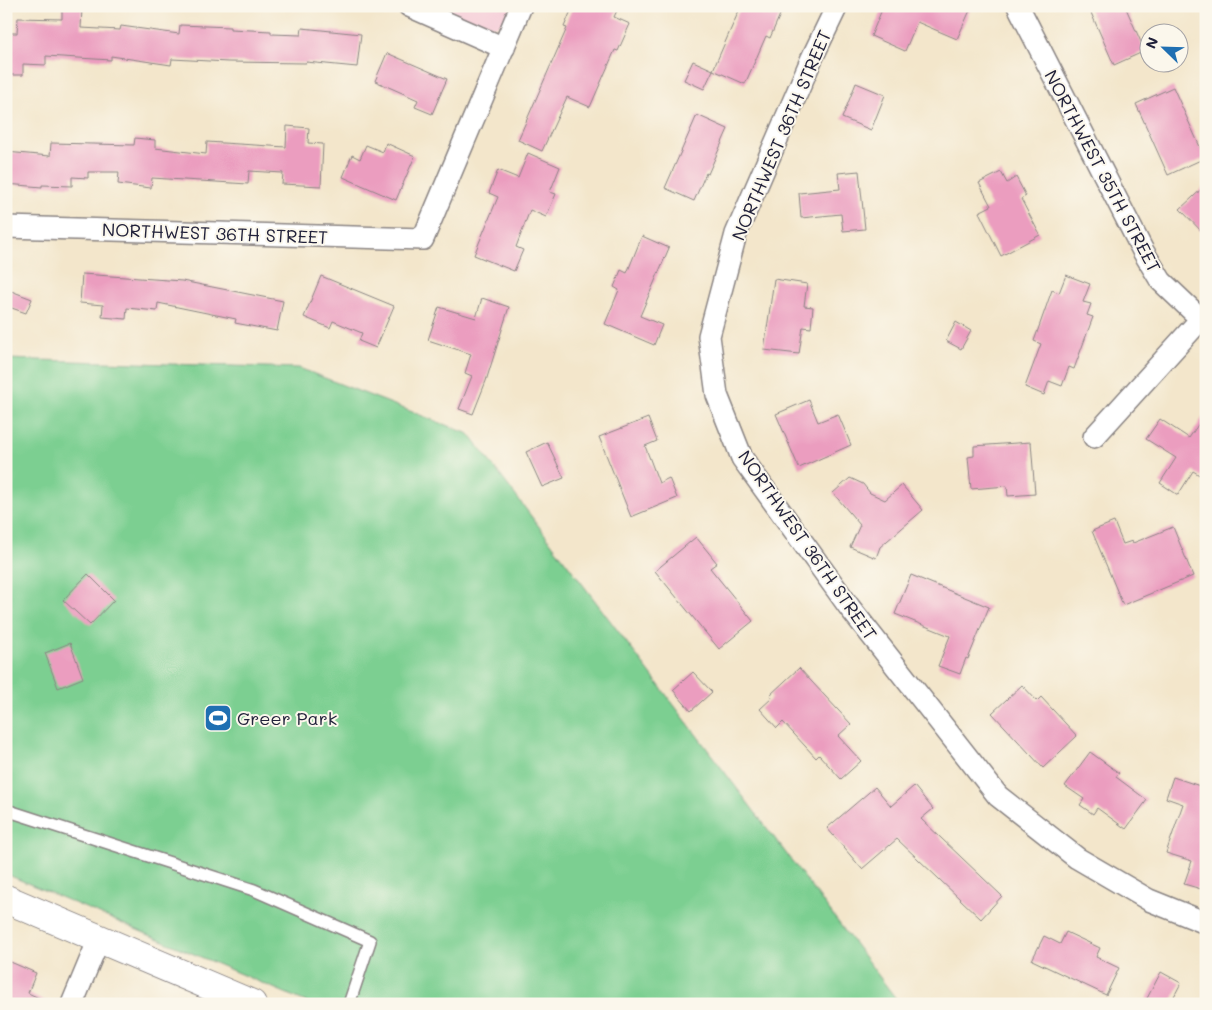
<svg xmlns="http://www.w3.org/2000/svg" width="1212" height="1010" viewBox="0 0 1212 1010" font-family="Mali,sans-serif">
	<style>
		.built { fill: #f6cfd9 }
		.green { fill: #7ccf91; stroke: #4f7866 }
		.building { fill: #eb9dbf }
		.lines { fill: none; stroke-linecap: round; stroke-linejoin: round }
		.lane-casing { stroke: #8a8483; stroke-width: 14 }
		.street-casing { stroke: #8a8483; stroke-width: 24 }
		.secondary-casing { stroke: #8a8483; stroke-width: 30 }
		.lane { stroke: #fff; stroke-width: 11 }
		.street { stroke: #fff; stroke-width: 21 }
		.secondary { stroke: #fff; stroke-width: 28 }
		.labels { text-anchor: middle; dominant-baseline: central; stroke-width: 4; stroke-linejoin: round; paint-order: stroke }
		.street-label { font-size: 18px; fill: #22223b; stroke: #fbf7ec }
		.poi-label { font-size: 18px; fill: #22223b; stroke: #fbf7ec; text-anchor: start }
	</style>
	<rect width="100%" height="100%" fill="#fbf7ec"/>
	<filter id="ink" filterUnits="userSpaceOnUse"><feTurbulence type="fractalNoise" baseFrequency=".02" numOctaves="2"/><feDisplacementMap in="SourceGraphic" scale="10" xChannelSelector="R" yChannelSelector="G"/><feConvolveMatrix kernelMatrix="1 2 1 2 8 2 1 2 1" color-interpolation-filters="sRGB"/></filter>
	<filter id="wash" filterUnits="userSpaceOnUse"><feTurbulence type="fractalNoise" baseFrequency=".0096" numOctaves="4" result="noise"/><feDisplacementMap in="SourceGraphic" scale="20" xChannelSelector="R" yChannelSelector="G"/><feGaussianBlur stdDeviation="1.12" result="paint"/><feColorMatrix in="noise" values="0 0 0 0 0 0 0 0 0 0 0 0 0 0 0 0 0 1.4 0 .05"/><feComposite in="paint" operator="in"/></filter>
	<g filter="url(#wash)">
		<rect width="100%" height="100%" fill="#f3e6cb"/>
		<path class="built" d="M437,6H512L506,20L497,26H483Z"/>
		<path class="green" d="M6,359L299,368L469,434L900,1004H311L6,874Z"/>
		<g id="blocks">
			<path class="building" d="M573,6H619L614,17L630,24L618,51L615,50L590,107L567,97L542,151L518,140L567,28L564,27Z
				M741,6H772L782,10L770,38L766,36L745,84L713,70Z
				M882,6H972L957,39L917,22L905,51L871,36L883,7Z
				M1088,6H1125L1145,51L1114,65Z
				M62,7L82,8L81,28L120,30L121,26L179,34L180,25L230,27V29L271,31V34L301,35L302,28L361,34L357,67L306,62V63L228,62L172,59L171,65L111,56V60L46,56V65L23,64V75H6V33H17L18,18L62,19Z
				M387,53L447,79L432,114L415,107L418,100L375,81Z
				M693,61L713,70L704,89L684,80Z
				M856,83L885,95L871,130L842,118Z
				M1173,87L1205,158L1168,175L1136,104Z
				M697,115L728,129L708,174L706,173L694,201L665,188Z
				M287,126L309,128L308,143L323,144L321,186L282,184L283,173L249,171L248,184L152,178L151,188L118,184L119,172H88V178L72,177V186L42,185V187L6,184V152L50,156L51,143L134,145L135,138L155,140V148L206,154L207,142L286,147Z
				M386,143L415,156L396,200L343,177L352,155L360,159L366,145L383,152Z
				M528,153L560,167L550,192L556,194L546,217L530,210L516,247L523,250L514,271L474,255L498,197L489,193L498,170L518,178Z
				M859,171L865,229L843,231L841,214L801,218L799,193L840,189L838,173Z
				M1001,172L1007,183L1016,177L1026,196L1021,199L1040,235L1001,256L979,212L991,206L979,183Z
				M1206,185V236L1180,209Z
				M642,236L669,248L640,316L662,325L654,345L605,324L619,290L614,287L621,270L627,273Z
				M82,274L182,281L283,301L277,331L235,323L236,319L158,303L157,311L127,308L126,319L102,317L103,305L80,303Z
				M1066,275L1090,284L1083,302L1091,304L1087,315L1093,317L1074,369L1069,367L1062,386L1049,381L1044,395L1025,387L1041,344L1034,341L1052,290L1059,293Z
				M321,276L394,306L376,348L359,341L362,333L333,321L330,328L304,317Z
				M774,279L807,284L804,306L813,307L811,328L803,327L799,354L764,350Z
				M6,289L32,299L26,313L6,306Z
				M482,298L509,307L486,381L473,414L459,409L472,376L465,373L471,354L428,340L439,307L476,318Z
				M956,322L971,331L961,349L946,341Z
				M809,400L818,422L838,414L851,445L799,468L776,414Z
				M1206,413V479L1193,471L1178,495L1160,483L1176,458L1146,439L1160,419L1189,438Z
				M648,418L657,441L645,446L659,483L669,478L677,498L631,517L599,437Z
				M547,442L564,478L542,487L526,452Z
				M1031,442L1035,494L1008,496L1007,486L971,489L968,457L974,456V446Z
				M850,478L863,484L870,493L885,500L902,485L923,510L880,547L876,558L850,547L860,525L833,493Z
				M1114,522L1123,544L1132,541L1133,543L1173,527L1193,576L1123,605L1092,531Z
				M696,537L717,563L710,568L753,621L719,649L655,571Z
				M88,574L114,600L90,625L63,600Z
				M911,575L989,607L968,659L966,658L960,674L938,666L950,636L895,614Z
				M70,643L83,678L58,688L45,653Z
				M799,668L851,724L838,736L861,761L841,779L819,755L816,758L783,722L777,728L760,709L772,698L770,695Z
				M693,672L712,692L691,711L673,690Z
				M1022,685L1037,701L1041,697L1077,736L1043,768L992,713Z
				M1090,752L1119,773L1116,777L1147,800L1126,829L1097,808L1093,814L1080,805L1084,799L1065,786Z
				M1173,777L1206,788V874L1201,889L1184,884L1192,861L1166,853L1183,804L1166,798Z
				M914,786L933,809L921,819L1002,896L981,919L897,839L862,869L827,828L875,787L891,806Z
				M1066,932L1100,948L1096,957L1119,968L1106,995L1032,960L1044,936L1060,944Z
				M6,960L36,973L28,993L52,1004H6Z
				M1161,972L1181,983L1170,1004H1144Z"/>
		</g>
	</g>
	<g filter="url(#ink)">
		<use href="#blocks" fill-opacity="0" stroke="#8a8483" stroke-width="1"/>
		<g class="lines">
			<g class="lane-casing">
				<path id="lane" d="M6,810L254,890L370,941L349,1004"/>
			</g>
			<g class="street-casing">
				<path id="street" d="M409,6L504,48
					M837,6L812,58L736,234L709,336L717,395L742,458L850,608L998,796L1077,858L1149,900L1206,923
					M1018,6L1143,251L1161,281L1201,319L1206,321
					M6,227L423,239L521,6
					M1094,437L1201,319
					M72,1004L99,939"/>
			</g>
			<g class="secondary-casing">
				<path id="secondary" d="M6,899L252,1004"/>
			</g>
			<use href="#lane" class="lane"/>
			<use href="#street" class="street"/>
			<use href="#secondary" class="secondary"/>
		</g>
	</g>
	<defs>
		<g id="stadium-square" transform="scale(1.4375)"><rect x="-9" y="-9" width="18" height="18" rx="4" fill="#1f6fb2" stroke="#fbf7ec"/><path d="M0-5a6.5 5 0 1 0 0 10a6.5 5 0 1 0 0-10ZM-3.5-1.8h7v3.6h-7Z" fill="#fff"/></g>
	</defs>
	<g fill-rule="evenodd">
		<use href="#stadium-square" x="218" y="718"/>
	</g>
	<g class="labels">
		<g class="street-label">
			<text transform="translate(781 135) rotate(-67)">NORTHWEST 36TH STREET</text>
			<text transform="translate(1103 171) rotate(62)">NORTHWEST 35TH STREET</text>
			<text transform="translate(215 233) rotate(2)">NORTHWEST 36TH STREET</text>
			<text transform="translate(808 545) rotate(55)">NORTHWEST 36TH STREET</text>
		</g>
		<g class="poi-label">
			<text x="237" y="718">Greer Park</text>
		</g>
	</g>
	<rect width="1212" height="1010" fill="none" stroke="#fbf7ec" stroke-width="25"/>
	<g transform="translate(1164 48) rotate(293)"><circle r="24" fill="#fbf7ec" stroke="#a4a2a5"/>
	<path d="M0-4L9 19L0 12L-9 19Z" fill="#1f6fb2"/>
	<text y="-8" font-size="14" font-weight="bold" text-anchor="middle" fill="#22223b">N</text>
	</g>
</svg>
